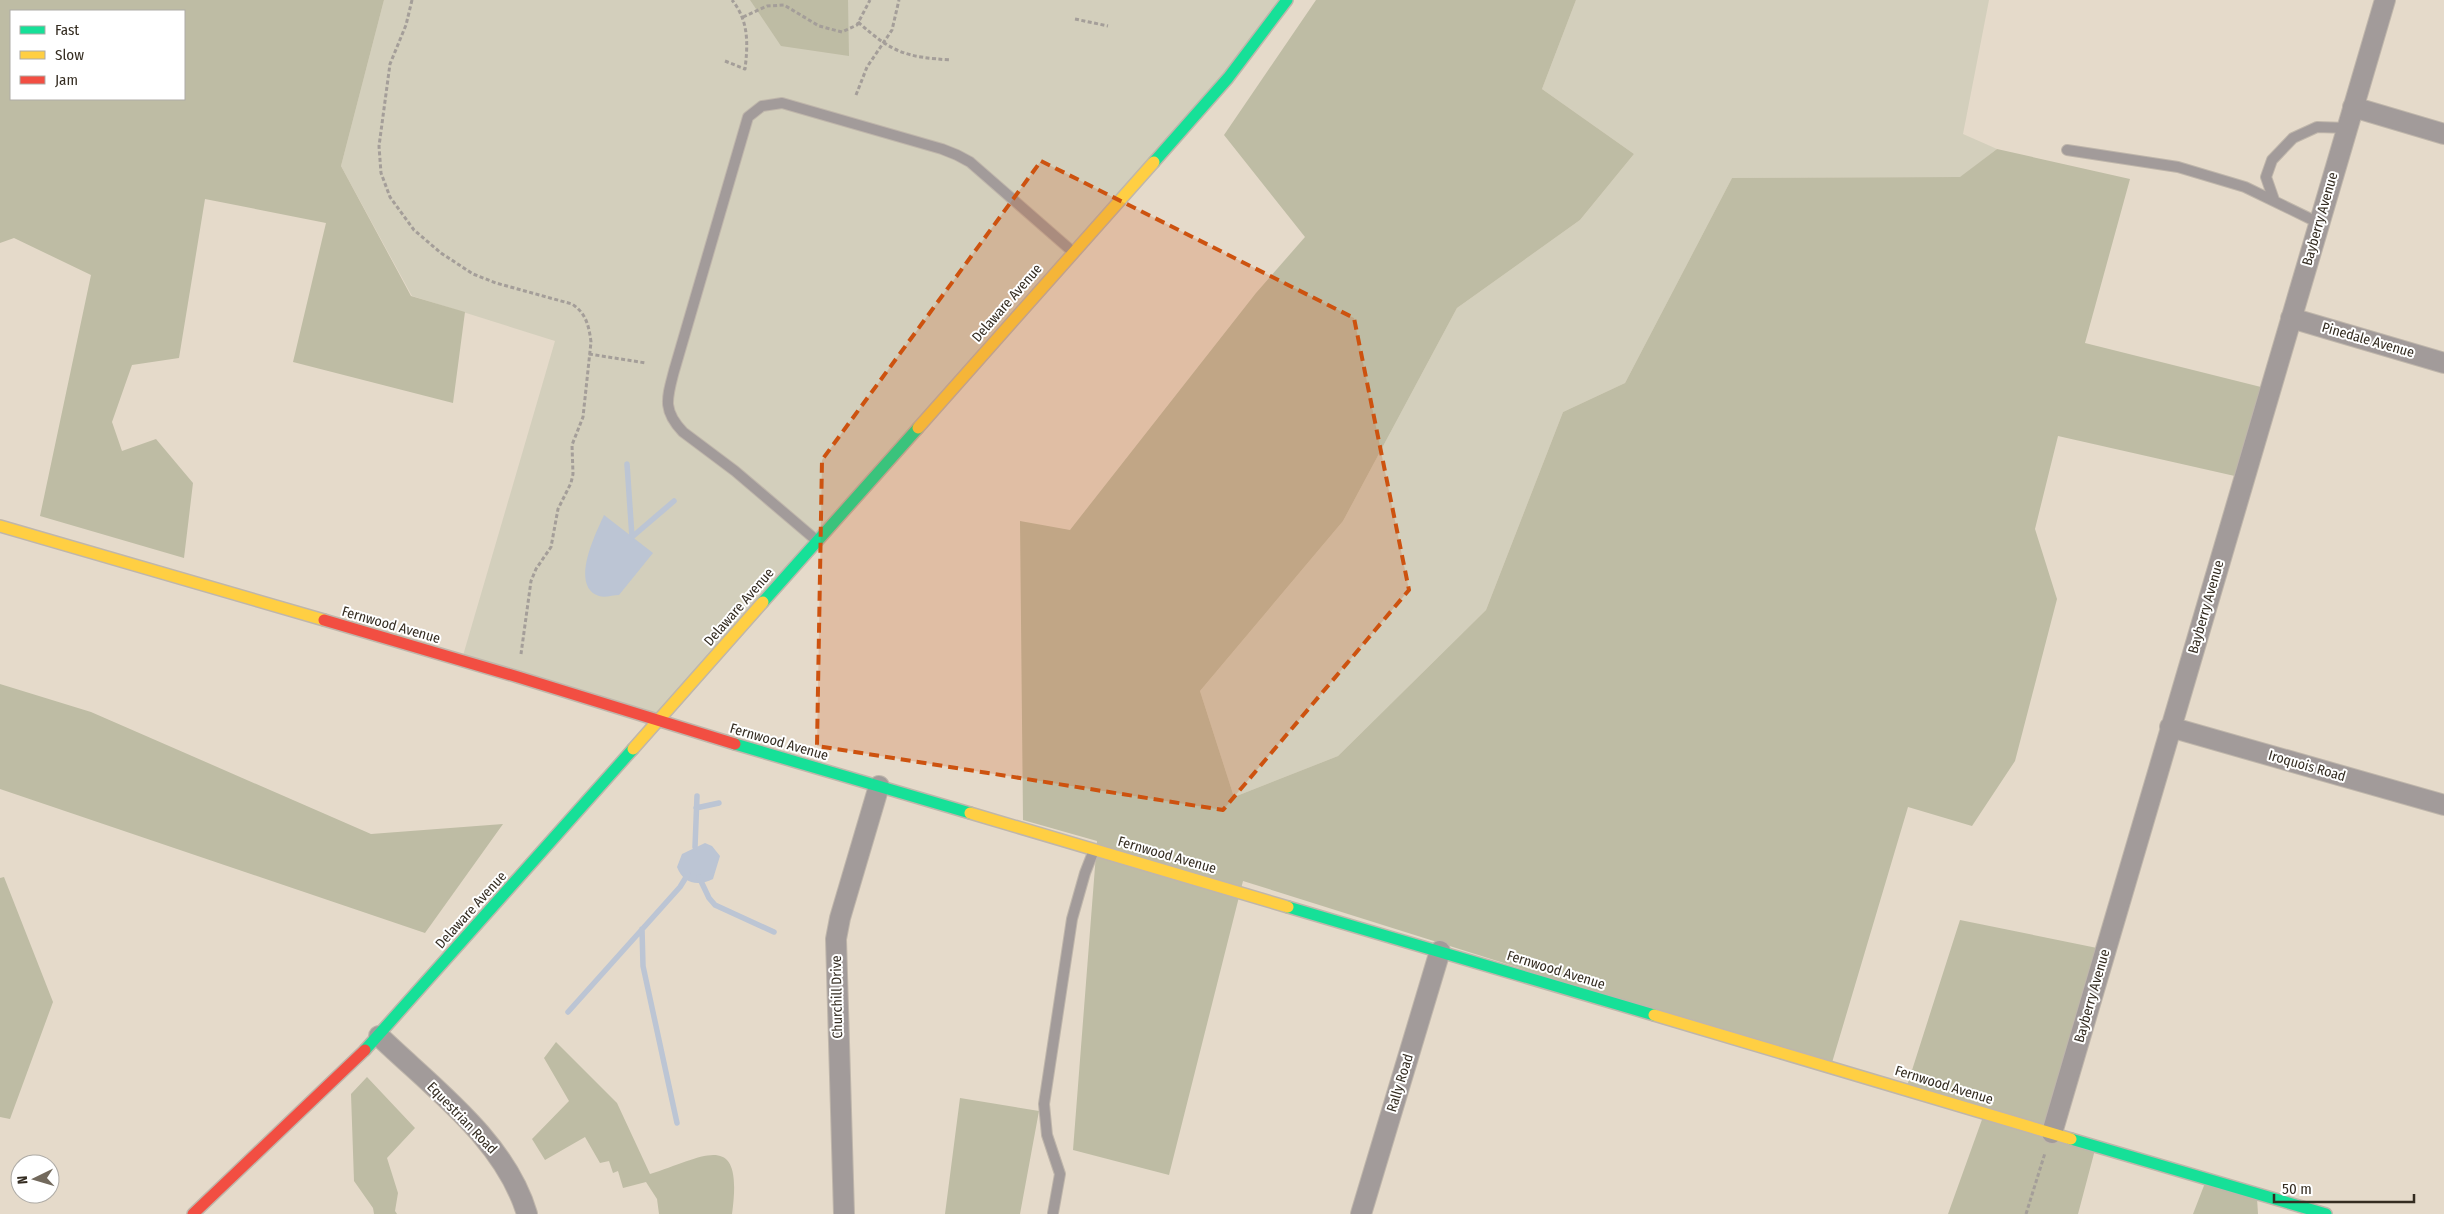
<svg xmlns="http://www.w3.org/2000/svg" width="2444" height="1214" viewBox="0 0 2444 1214" font-family="'Fira Sans Condensed',sans-serif">
	<style>
		.green { fill: #d3cfbc }
		.forest { fill: #bebca4; fill-rule: evenodd }
		.water { fill: #bcc5d4 }
		.lines { fill: none; stroke-linecap: round; stroke-linejoin: round }
		.stream { stroke: #bcc5d4; stroke-width: 5.5 }
		.lane-casing { stroke: #bfb6ab; stroke-width: 12 }
		.street-casing { stroke: #bfb6ab; stroke-width: 22 }
		.fast-casing { stroke: #bfb6ab; stroke-width: 14 }
		.slow-casing { stroke: #bfb6ab; stroke-width: 14 }
		.jam-casing { stroke: #bfb6ab; stroke-width: 14 }
		.path { stroke: #a49e99; stroke-width: 3; stroke-dasharray: 4 2.5; stroke-linecap: butt }
		.lane { stroke: #a29b9a; stroke-width: 10 }
		.street { stroke: #a29b9a; stroke-width: 20 }
		.fast { stroke: #16e098; stroke-width: 11 }
		.slow { stroke: #ffcf43; stroke-width: 11 }
		.jam { stroke: #f24e42; stroke-width: 11 }
		.marked { fill: #cd520f; fill-opacity: 0.2; stroke: #cd520f; stroke-width: 4; stroke-dasharray: 10 6; stroke-linejoin: round }
		.labels { text-anchor: middle; dominant-baseline: central; stroke-width: 4; stroke-linejoin: round; paint-order: stroke }
		.street-label { font-size: 14px; fill: #342c21; stroke: #fff }
	</style>
	<rect width="100%" height="100%" fill="#e5daca"/>
	<path class="green" d="M384,0H1287L658,722L462,659L555,341L412,296L341,166Z
		M1576,0H1989L1963,134L1997,149L1961,177L1732,178L1625,383L1563,412L1486,610L1338,756L1234,797L1200,691L1343,521L1457,308L1580,220L1634,154L1542,89Z"/>
	<path class="forest" d="M0,0H384L341,166L411,296L465,312L453,403L293,362L326,223L205,199L179,358L132,365L112,422L122,451L156,439L193,483L184,558L40,516L91,275L14,238L0,243ZM11,11H184V99H11Z
		M750,0H848L849,56L781,46Z
		M1316,0H1576L1542,89L1634,154L1580,220L1457,308L1343,521L1200,691L1234,797L1338,756L1486,610L1563,412L1625,383L1732,178L1960,177L1997,149L2130,179L2085,343L2273,390L2248,479L2058,436L2035,529L2057,599L2015,761L1972,826L1908,807L1831,1066L1243,881L1169,1175L1073,1150L1097,841L1023,820L1020,521L1070,530L1256,293L1305,237L1224,135Z
		M0,684L91,712L371,834L503,824L425,933L0,789Z
		M4,877L53,1002L10,1119L0,1117V878Z
		M1960,920L2102,949L2053,1134L2096,1146L2078,1214H1948L1984,1114L1906,1089Z
		M556,1042L617,1103L650,1174C704,1157 744,1127 732,1214H659L657,1199L646,1182L623,1188L618,1171L613,1173L609,1161L600,1163L585,1137L545,1160L532,1139L569,1101L544,1058Z
		M367,1077L415,1128L387,1158L398,1193L395,1211L397,1214H374L373,1208L354,1181L351,1094Z
		M960,1098L1039,1111L1020,1214H945Z
		M2205,1183L2257,1198L2258,1214H2193Z"/>
	<path class="water" d="M604,515L653,553L619,595C613,595 605,598 599,596C569,586 596,533 604,515Z
		M705,843L712,846L720,856L713,879C697,887 683,883 677,867L682,854Z"/>
	<g class="lines">
		<path class="stream" d="M627,464L632,537
			M632,537L674,501
			M696,808L719,803
			M695,847L697,796
			M699,877L709,898L715,905L774,932
			M642,929L643,966L677,1123
			M568,1012L680,887L688,874"/>
		<g class="lane-casing">
			<path id="lane" d="M2067,150L2178,167L2245,187L2319,223
				M2274,200L2266,177L2272,160L2293,138L2317,127L2347,128
				M816,540L735,471L683,432C662,410 667,398 674,371L748,117L762,106L782,103L942,149L957,155L970,162L1073,252
				M1053,1213L1060,1174L1047,1135L1044,1104L1072,919L1085,873L1094,850"/>
		</g>
		<g class="street-casing">
			<path id="street" d="M2353,107L2444,134
				M2291,318L2444,363
				M2170,727L2444,805
				M379,1036C433,1088 505,1140 527,1214
				M2052,1133L2385,0
				M844,1214L836,939L840,918L879,786
				M1361,1214L1440,951"/>
		</g>
		<g class="fast-casing">
			<path id="fast" d="M1154,162L1228,78L1287,0
				M763,602L918,428
				M735,744L970,813
				M1288,907L1654,1015
				M365,1050L633,749
				M2071,1139L2326,1214"/>
		</g>
		<g class="slow-casing">
			<path id="slow" d="M918,428L1154,162
				M0,526L324,620
				M633,749L763,602
				M970,813L1288,907
				M1654,1015L2071,1139"/>
		</g>
		<g class="jam-casing">
			<path id="jam" d="M324,620L518,677L735,744
				M193,1214L365,1050"/>
		</g>
		<path class="path" d="M412,0L406,25L390,64L379,146L381,173L390,197L414,230L441,253L473,274L496,283L572,304C586,313 589,326 591,342L583,417L572,445L573,474L571,483L558,509L551,547L536,569L531,581L521,654
			M743,17L767,6L784,5L819,26L842,32L857,25L870,0
			M1075,19L1108,26
			M858,22C893,53 905,57 951,60
			M725,61L745,69C748,44 749,21 732,0
			M856,95L867,67L892,30L899,0
			M589,354L646,363
			M2026,1214L2045,1153"/>
		<use href="#lane" class="lane"/>
		<use href="#street" class="street"/>
		<use href="#fast" class="fast"/>
		<use href="#slow" class="slow"/>
		<use href="#jam" class="jam"/>
	</g>
	<path class="marked" d="M1041,161L1354,318L1409,590L1223,810L817,746L822,460Z"/>
	<g class="labels">
		<g class="street-label">
			<text transform="translate(2320 219) rotate(-74)">Bayberry Avenue</text>
			<text transform="translate(1007 303) rotate(-49)">Delaware Avenue</text>
			<text transform="translate(2368 340) rotate(16)">Pinedale Avenue</text>
			<text transform="translate(739 607) rotate(-49)">Delaware Avenue</text>
			<text transform="translate(2206 607) rotate(-74)">Bayberry Avenue</text>
			<text transform="translate(391 625) rotate(16)">Fernwood Avenue</text>
			<text transform="translate(779 742) rotate(16)">Fernwood Avenue</text>
			<text transform="translate(2307 766) rotate(16)">Iroquois Road</text>
			<text transform="translate(1167 855) rotate(16)">Fernwood Avenue</text>
			<text transform="translate(471 910) rotate(-48)">Delaware Avenue</text>
			<text transform="translate(1556 970) rotate(17)">Fernwood Avenue</text>
			<text transform="translate(2092 996) rotate(-74)">Bayberry Avenue</text>
			<text transform="translate(837 997) rotate(-91)">Churchill Drive</text>
			<text transform="translate(1400 1083) rotate(-73)">Rally Road</text>
			<text transform="translate(1944 1085) rotate(17)">Fernwood Avenue</text>
			<text transform="translate(462 1118) rotate(46)">Equestrian Road</text>
		</g>
	</g>
	<rect x="10" y="10" width="175" height="90" fill="#ffffff" stroke="#aeaba6"/>
	<rect x="20" y="26" width="25" height="8" fill="#16e098" stroke="#aeaba6"/>
	<text x="55" y="35" font-size="15" fill="#342c21">Fast</text>
	<rect x="20" y="51" width="25" height="8" fill="#ffcf43" stroke="#aeaba6"/>
	<text x="55" y="60" font-size="15" fill="#342c21">Slow</text>
	<rect x="20" y="76" width="25" height="8" fill="#f24e42" stroke="#aeaba6"/>
	<text x="55" y="85" font-size="15" fill="#342c21">Jam</text>
	<g transform="translate(35 1179) rotate(265)"><circle r="24" fill="#ffffff" stroke="#aeaba6"/>
	<path d="M0-4L9 19L0 12L-9 19Z" fill="#72695c"/>
	<text y="-8" font-size="14" font-weight="bold" text-anchor="middle" fill="#342c21">N</text>
	</g>
	<path d="M2274 1194v8h140v-8" fill="none" stroke="#342c21" stroke-width="2.5"/>
	<text x="2282" y="1194" font-size="15" fill="#342c21" stroke="#ffffff" stroke-width="4" paint-order="stroke">50 m</text>
</svg>
